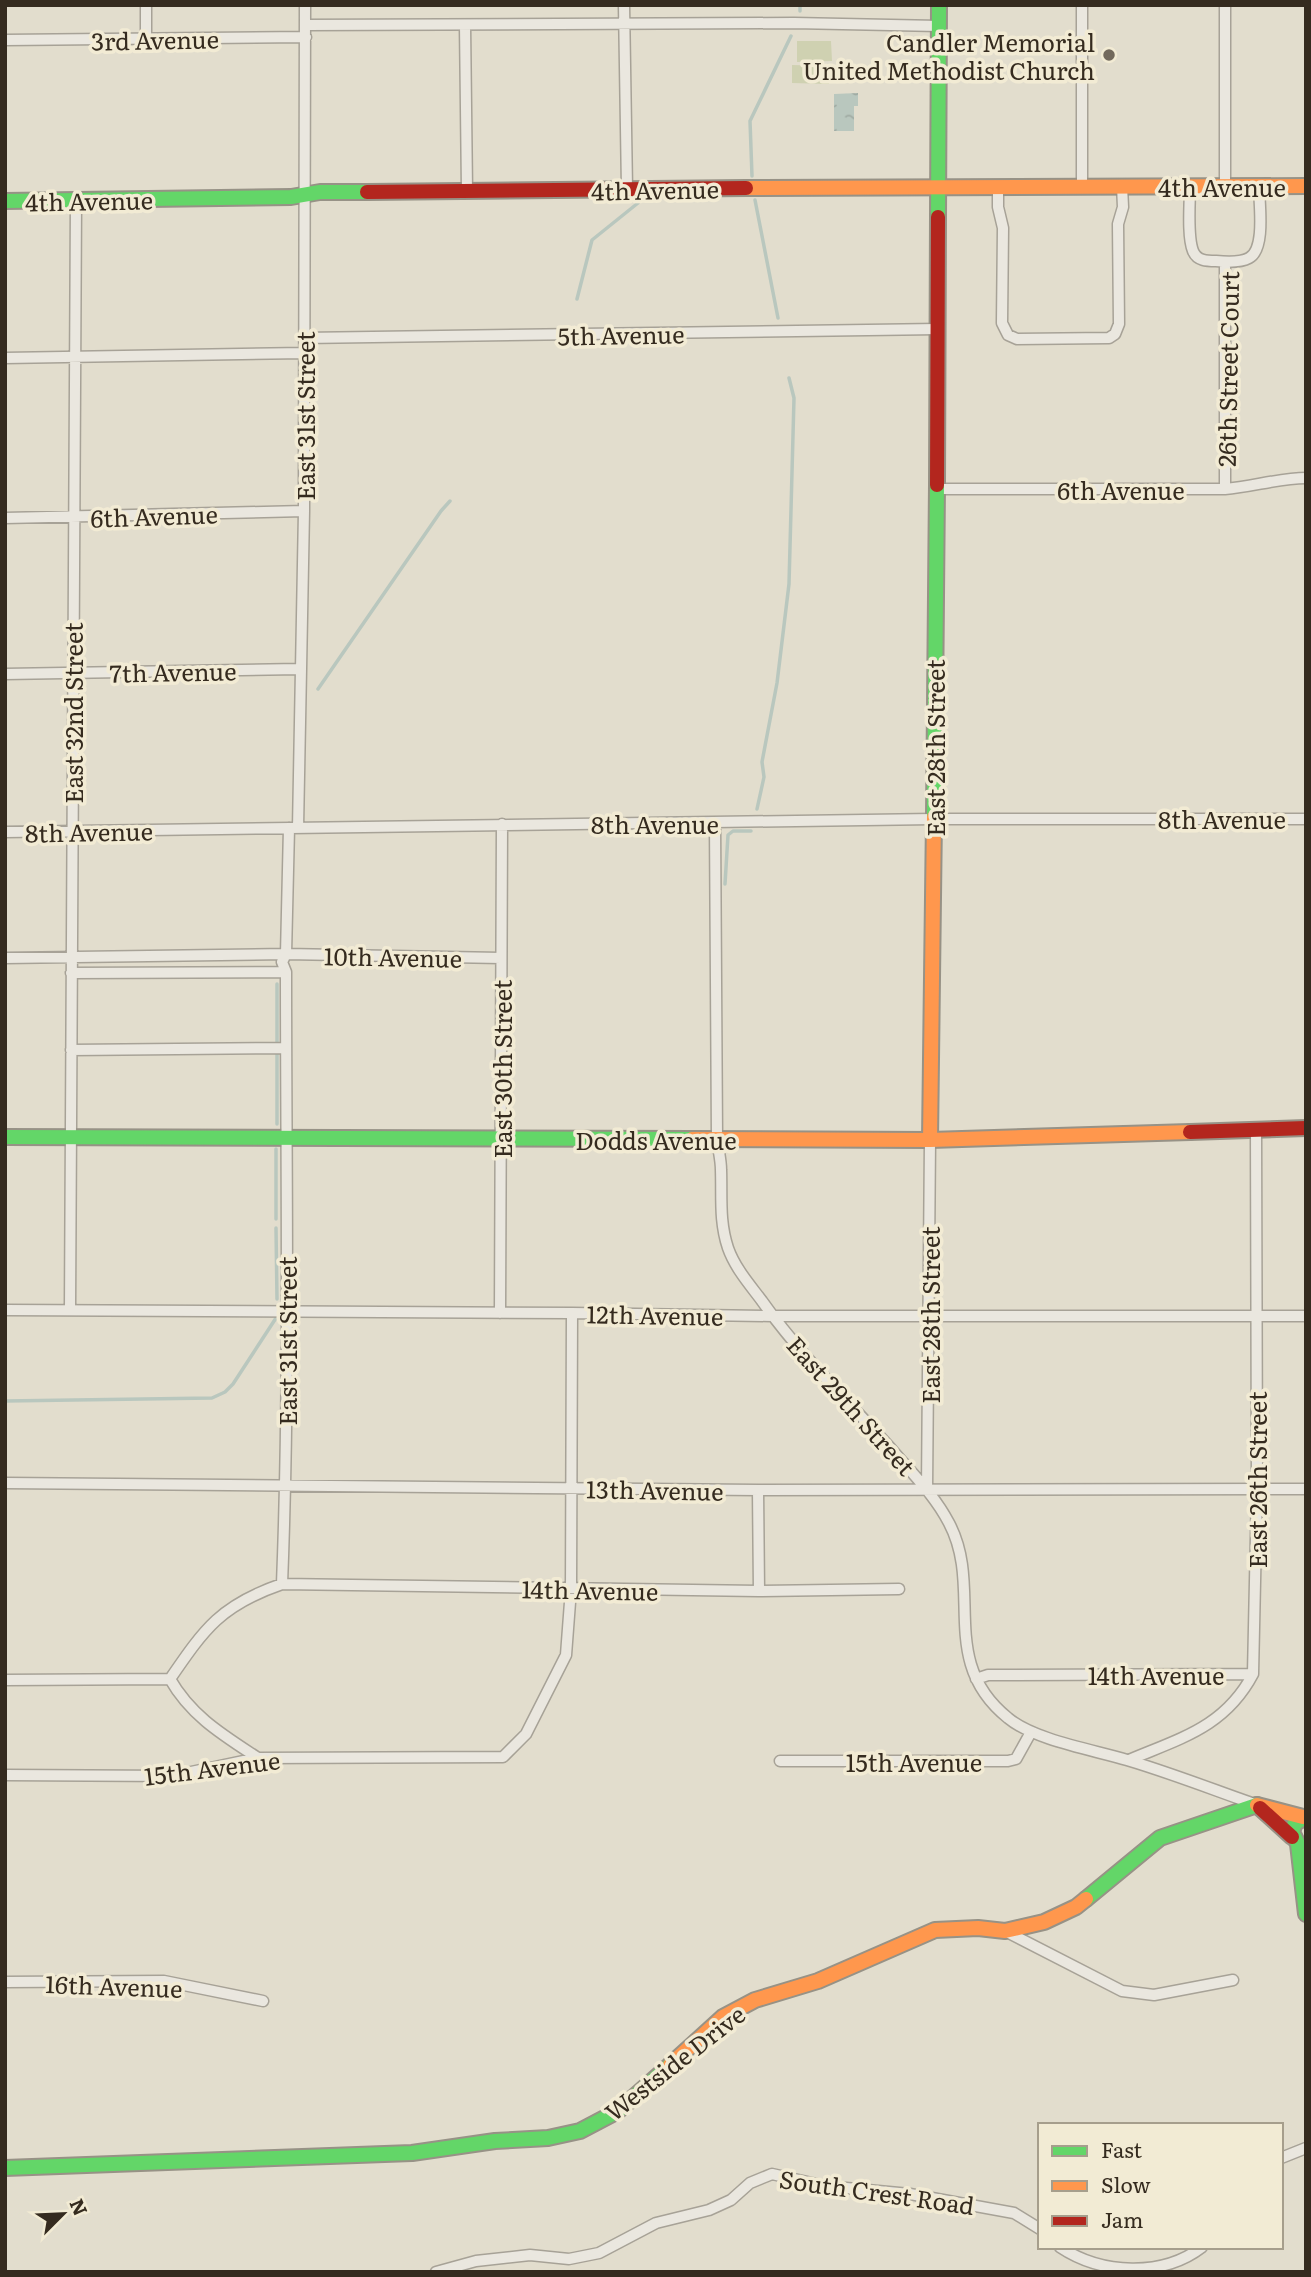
<svg xmlns="http://www.w3.org/2000/svg" width="1311" height="2277" viewBox="0 0 1311 2277" font-family="Literata,serif">
	<style>
		.pitch { fill: #cfd1b1 }
		.water { fill: url(#water-ripples) }
		.lines { fill: none; stroke-linecap: round; stroke-linejoin: round }
		.stream { stroke: #b9c7be; stroke-width: 3.5 }
		.street-casing { stroke: #a7a297; stroke-width: 13 }
		.fast-casing { stroke: #979286; stroke-width: 18 }
		.slow-casing { stroke: #979286; stroke-width: 18 }
		.jam-casing { stroke: #979286; stroke-width: 18 }
		.street { stroke: #eae7df; stroke-width: 10 }
		.fast { stroke: #63d668; stroke-width: 14 }
		.slow { stroke: #ff974d; stroke-width: 14 }
		.jam { stroke: #b3261e; stroke-width: 14 }
		.poi-dot { fill: #72695c; stroke: #f2ebd4; stroke-width: 2.5 }
		.labels { text-anchor: middle; dominant-baseline: central; stroke-width: 7; stroke-linejoin: round; paint-order: stroke }
		.street-label { font-size: 24px; fill: #352b1f; stroke: #f2ebd4 }
		.poi-label { font-size: 24px; fill: #352b1f; stroke: #f2ebd4; text-anchor: end }
	</style>
	<defs>
		<pattern id="water-ripples" width="26" height="14" patternUnits="userSpaceOnUse" patternTransform="scale(1.75)"><rect width="26" height="14" fill="#b9c7be"/><path d="M2 4q2-2 4 0t4 0M15 11q2-2 4 0t4 0" fill="none" stroke="#a0aba3"/></pattern>
	</defs>
	<rect width="100%" height="100%" fill="#e2ddcd"/>
	<path class="pitch" d="M797,41H831L832,61L797,62Z
		M792,65L830,66L829,84L792,83Z"/>
	<path class="water" d="M858,93V106H854V131H834V94Z"/>
	<g class="lines">
		<path class="stream" d="M800,11V5
			M752,176L750,121L791,36
			M755,200L778,318
			M577,299L592,240L638,203
			M318,689L441,511L450,501
			M757,809L764,777L762,762L777,683L789,584L794,398L789,378
			M725,884L728,835L733,831H751
			M277,1042V984
			M277,1124V1054
			M276,1219V1149
			M276,1228L277,1299
			M5,1401L212,1398L225,1392L233,1384L276,1318"/>
		<g class="street-casing">
			<path id="street" d="M624,5L627,189
				M1082,5V186
				M1225,5V186
				M306,25L794,23L939,26
				M465,25L467,191
				M5,40L306,37
				M146,40V5
				M998,186V207L1003,228L1002,323L1008,335L1017,339L1109,338L1115,334L1119,324L1118,224L1123,207L1122,186
				M1190,186C1190,203 1187,236 1193,251C1197,261 1207,261 1216,261C1226,262 1240,263 1249,258C1266,249 1259,203 1259,186
				M304,338L938,329
				M5,358L304,353
				M935,489H1225C1252,487 1279,478 1306,478
				M1225,489V262
				M5,518L304,511
				M5,674L299,669
				M715,823L717,1138C718,1149 721,1159 721,1170C722,1197 719,1221 728,1248C735,1268 750,1285 762,1301C800,1355 850,1403 894,1452C913,1474 935,1496 949,1523C984,1589 937,1661 1008,1718C1034,1740 1094,1750 1127,1760C1171,1773 1214,1790 1257,1805
				M298,828L304,511L305,5
				M5,832L933,819H1306
				M5,958L286,954L501,958
				M71,973L286,972
				M71,1050L286,1048
				M70,1309L76,201
				M5,1310L572,1313L772,1316H1306
				M500,1313L502,824
				M5,1483L758,1490L1306,1489
				M758,1490L759,1591
				M927,1490L930,1140
				M282,1584C290,1381 286,1176 286,972L282,962L286,954L289,828
				M170,1679C205,1628 221,1605 282,1584L759,1591L899,1589
				M170,1679C191,1716 223,1735 258,1758
				M976,1679L988,1675L1253,1674
				M5,1680L170,1679
				M1129,1760C1181,1738 1225,1727 1253,1674L1257,1489L1256,1129
				M780,1761H1008L1016,1759L1031,1732
				M5,1775L172,1776L258,1758L503,1757L526,1734L566,1655L571,1589L572,1313
				M1005,1931L1122,1991L1154,1995L1233,1980
				M5,1982L164,1981L263,2001
				M1281,2158L1306,2148
				M1060,2247C1102,2275 1163,2277 1202,2247
				M436,2272L476,2261L530,2255L569,2259L599,2253L656,2223L709,2210L731,2200L750,2183L772,2174L825,2186L910,2194L1014,2213L1040,2229"/>
		</g>
		<g class="fast-casing">
			<path id="fast" d="M5,201L291,197L320,192H367
				M938,217L939,5
				M934,817L937,485
				M5,1137L692,1139
				M1306,1817L1295,1823L1292,1832L1298,1844L1306,1914
				M1086,1899L1160,1838L1257,1805
				M5,2168L412,2153L495,2141L548,2138L580,2131L618,2111L670,2065"/>
		</g>
		<g class="slow-casing">
			<path id="slow" d="M746,188L1306,186
				M692,1139L930,1140L1190,1132
				M930,1140L934,817
				M1257,1805L1303,1817
				M670,2065L723,2017L755,2000L818,1981L935,1930L978,1928L1005,1931L1044,1922L1076,1907L1086,1899"/>
		</g>
		<g class="jam-casing">
			<path id="jam" d="M367,192L746,188
				M937,485L938,217
				M1190,1132L1306,1128
				M1260,1808L1292,1837"/>
		</g>
		<use href="#street" class="street"/>
		<use href="#fast" class="fast"/>
		<use href="#slow" class="slow"/>
		<use href="#jam" class="jam"/>
	</g>
	<circle class="poi-dot" cx="1109" cy="55" r="7"/>
	<g class="labels">
		<g class="street-label">
			<text transform="translate(155 39) rotate(-1)">3rd Avenue</text>
			<text x="1222" y="186">4th Avenue</text>
			<text transform="translate(655 189) rotate(-1)">4th Avenue</text>
			<text transform="translate(89 200) rotate(-1)">4th Avenue</text>
			<text transform="translate(621 334) rotate(-1)">5th Avenue</text>
			<text transform="translate(1227 369) rotate(-89)">26th Street Court</text>
			<text transform="translate(304 416) rotate(-90)">East 31st Street</text>
			<text x="1121" y="489">6th Avenue</text>
			<text transform="translate(154 515) rotate(-2)">6th Avenue</text>
			<text transform="translate(173 671) rotate(-1)">7th Avenue</text>
			<text transform="translate(72 713) rotate(-90)">East 32nd Street</text>
			<text transform="translate(934 748) rotate(-90)">East 28th Street</text>
			<text x="1222" y="818">8th Avenue</text>
			<text x="655" y="823">8th Avenue</text>
			<text transform="translate(89 831) rotate(-1)">8th Avenue</text>
			<text transform="translate(393 956) rotate(1)">10th Avenue</text>
			<text transform="translate(501 1069) rotate(-90)">East 30th Street</text>
			<text x="656" y="1139">Dodds Avenue</text>
			<text transform="translate(655 1314) rotate(1)">12th Avenue</text>
			<text transform="translate(929 1315) rotate(-90)">East 28th Street</text>
			<text transform="translate(286 1341) rotate(-90)">East 31st Street</text>
			<text transform="translate(852 1405) rotate(48)">East 29th Street</text>
			<text transform="translate(1256 1480) rotate(-90)">East 26th Street</text>
			<text transform="translate(655 1489) rotate(1)">13th Avenue</text>
			<text transform="translate(590 1589) rotate(1)">14th Avenue</text>
			<text x="1156" y="1674">14th Avenue</text>
			<text x="914" y="1761">15th Avenue</text>
			<text transform="translate(212 1767) rotate(-7)">15th Avenue</text>
			<text transform="translate(114 1985) rotate(2)">16th Avenue</text>
			<text transform="translate(674 2062) rotate(-38)">Westside Drive</text>
			<text transform="translate(877 2191) rotate(8)">South Crest Road</text>
		</g>
		<g class="poi-label">
			<text x="1095" y="41">Candler Memorial<tspan x="1095" dy="28">United Methodist Church</tspan></text>
		</g>
	</g>
	<rect width="1311" height="2277" fill="none" stroke="#352b1f" stroke-width="14"/>
	<rect x="1038" y="2123" width="245" height="126" fill="#f2ebd4" stroke="#a69e8c" stroke-width="2"/>
	<rect x="1052" y="2146" width="35" height="10" fill="#63d668" stroke="#a69e8c" stroke-width="2"/>
	<text x="1101" y="2158" font-size="21" fill="#352b1f">Fast</text>
	<rect x="1052" y="2181" width="35" height="10" fill="#ff974d" stroke="#a69e8c" stroke-width="2"/>
	<text x="1101" y="2193" font-size="21" fill="#352b1f">Slow</text>
	<rect x="1052" y="2216" width="35" height="10" fill="#b3261e" stroke="#a69e8c" stroke-width="2"/>
	<text x="1101" y="2228" font-size="21" fill="#352b1f">Jam</text>
	<g transform="translate(63 2214) rotate(66)" stroke="#f2ebd4" stroke-width="5" paint-order="stroke">
	<path d="M0-5L12 26L0 18L-12 26Z" fill="#352b1f"/>
	<text y="-10" font-size="19" font-weight="bold" text-anchor="middle" fill="#352b1f">N</text>
	</g>
</svg>
